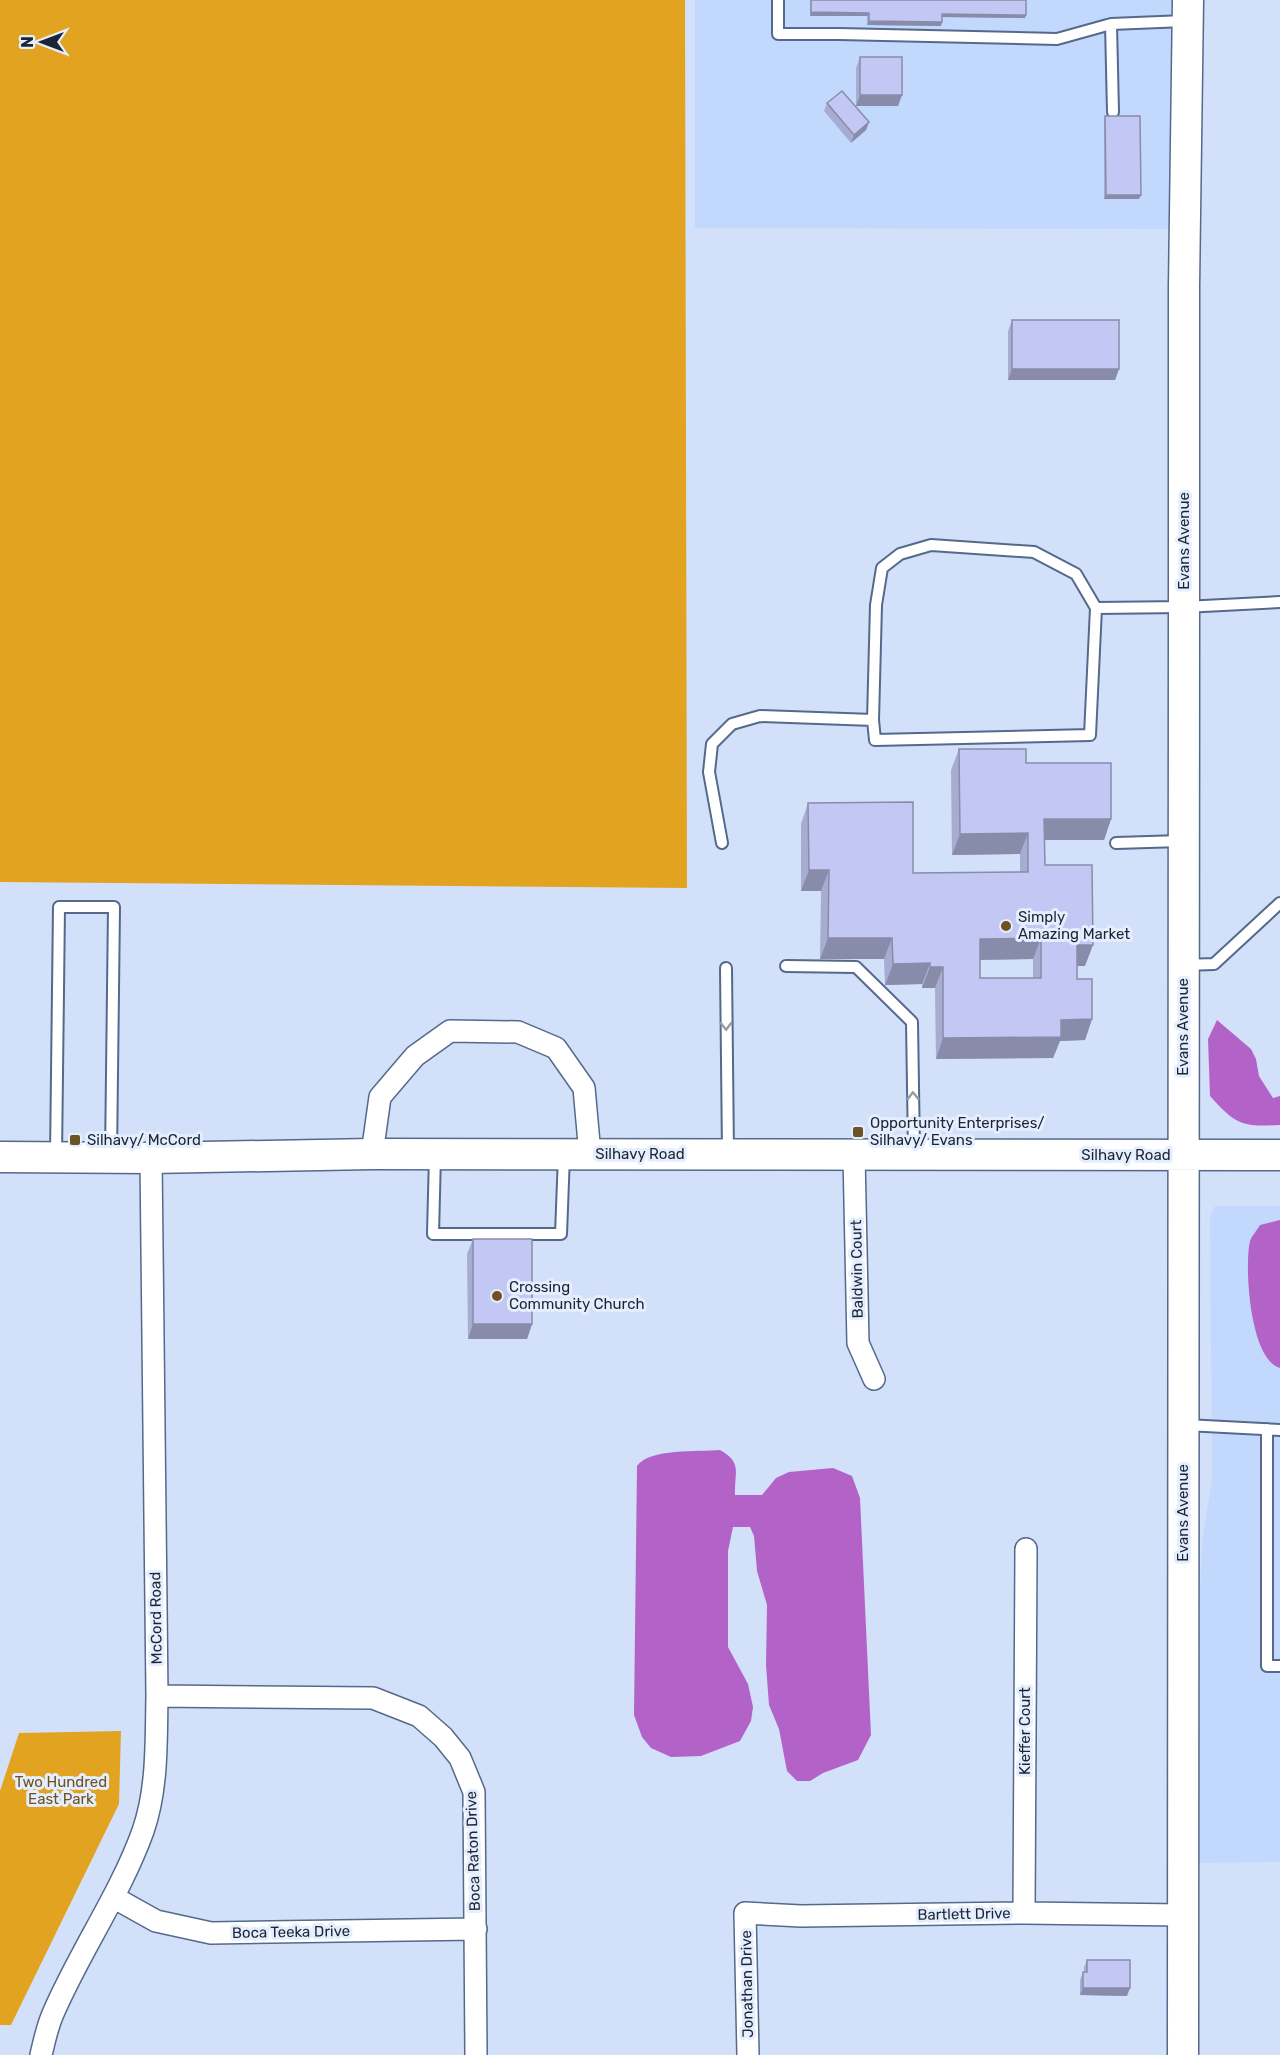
<svg xmlns="http://www.w3.org/2000/svg" width="1280" height="2055" viewBox="0 0 1280 2055" font-family="Rubik,sans-serif">
	<style>
		.built { fill: #c2d9fd }
		.green { fill: #e2a321 }
		.water { fill: #b363c8 }
		.lines { fill: none; stroke-linecap: round; stroke-linejoin: round }
		.lane-casing { stroke: #54698b; stroke-width: 14 }
		.street-casing { stroke: #54698b; stroke-width: 24 }
		.secondary-casing { stroke: #54698b; stroke-width: 33 }
		.lane { stroke: #fff; stroke-width: 10 }
		.street { stroke: #fff; stroke-width: 21 }
		.secondary { stroke: #fff; stroke-width: 30 }
		.wall { fill: #a7acd1; fill-rule: evenodd }
		.shaded-wall { fill: #888caa }
		.building { fill: #c2c8f3; stroke: #888caa; stroke-width: 1.5; fill-rule: evenodd }
		.oneway { stroke: #989da3 }
		.poi-dot { fill: #6d5224; stroke: #e4eefe; stroke-width: 2 }
		.labels { text-anchor: middle; dominant-baseline: central; stroke-width: 6; stroke-linejoin: round; paint-order: stroke }
		.street-label { font-size: 15px; fill: #1b2533; stroke: #e4eefe }
		.poi-label { font-size: 15px; fill: #1b2533; stroke: #e4eefe; text-anchor: start }
		.park-label { font-size: 15px; fill: #6f521e; stroke: #e4eefe }
	</style>
	<rect width="100%" height="100%" fill="#d2e1f9"/>
	<path class="built" d="M695,0H1177L1176,229L695,228Z
		M1215,1206H1280V1862L1197,1863L1198,1640L1202,1542L1212,1479L1210,1217Z"/>
	<path class="green" d="M0,0H685L687,888L0,882Z
		M121,1731L119,1804L11,2025H0V1791L19,1733Z"/>
	<path class="water" d="M1217,1020L1251,1049L1256,1059L1259,1076L1273,1098L1280,1096V1125C1242,1127 1236,1125 1210,1096L1208,1039Z
		M1280,1220V1368C1250,1360 1244,1267 1250,1241C1252,1236 1257,1230 1260,1225Z
		M720,1450C743,1463 734,1472 735,1495H762L776,1478L789,1472L833,1468L852,1476L860,1498L871,1735L858,1760L823,1773L810,1781H797L787,1771L779,1729L769,1705L766,1665L767,1605L757,1571L754,1536L750,1527H733L728,1551V1647L748,1684L753,1707L751,1721L740,1741L701,1756L671,1757L651,1748L642,1737L634,1715L637,1466C649,1448 699,1452 720,1450Z"/>
	<g class="lines">
		<g class="lane-casing">
			<path id="lane" d="M778,0V34H839L1057,39L1111,24L1185,21
				M1111,24L1113,112
				M873,720L875,740L1090,735L1096,608
				M722,843L709,772L712,744L732,724L760,716L873,720L876,605L882,568L900,554L931,545L1034,552L1076,574L1096,608L1184,607L1280,602
				M1116,843L1181,841
				M1184,965L1214,964L1280,903
				M786,966L856,967L912,1022L914,1151
				M726,968L728,1153
				M435,1155L433,1234H561L564,1155
				M56,1157L59,907H114L111,1157
				M1186,1425L1280,1430
				M1267,1429V1666H1280"/>
		</g>
		<g class="street-casing">
			<path id="street" d="M372,1154L380,1097L415,1056L450,1031L518,1032L556,1048L584,1088L590,1154
				M854,1155L858,1343L874,1379
				M157,1696L373,1698L419,1716L443,1737L460,1758L474,1792L476,2055
				M113,1897L156,1921L211,1933L476,1929
				M1024,1913L1026,1549
				M41,2055C44,2042 47,2028 52,2016C78,1954 120,1895 143,1831C158,1788 156,1740 157,1696L151,1158
				M748,2055L745,1913L801,1916L1024,1913L1182,1915"/>
		</g>
		<g class="secondary-casing">
			<path id="secondary" d="M0,1157L151,1158L372,1154L1280,1155
				M1183,2055L1184,607V287L1188,0"/>
		</g>
		<use href="#lane" class="lane"/>
		<use href="#street" class="street"/>
		<use href="#secondary" class="secondary"/>
	</g>
	<path class="wall" d="M810,0H1026L1025,18L942,17L941,26L867,25V16H810Z
		M860,57L902,95L898,106H856V68Z
		M827,103L869,122L866,130L851,143L824,111Z
		M1105,116L1139,199H1104V120Z
		M1012,320L1119,369L1115,380H1008V331Z
		M959,749L1026,763L1111,819L1104,840H1044L1045,865L1085,966H1077V979L1092,1019L1085,1040L1060,1041L1053,1058L936,1059L935,988H922V984L885,985L884,959H820L821,891H801V824L808,803L913,873L1020,872V854L952,855L951,770ZM1033,959V978H980V960Z
		M473,1239L532,1324L527,1339H468L467,1254Z
		M1087,1960L1127,1996L1080,1995V1980L1083,1972H1084V1967Z"/>
	<path class="shaded-wall" d="M811,12L869,13L867,16H810Z
		M942,14L1026,15L1025,18L941,17Z
		M869,21L942,22L941,26L867,25Z
		M860,95H902L898,106H856Z
		M869,122L866,130L851,143L854,135Z
		M1106,195H1141L1139,199H1104Z
		M1012,369H1119L1115,380H1008Z
		M1044,819H1111L1104,840H1036Z
		M1028,833L1020,854L952,855L960,834Z
		M809,870H829L821,891H801Z
		M828,938H892L884,959H820Z
		M1041,938L1033,959L972,960L980,939Z
		M1077,945H1093L1085,966H1069Z
		M930,963L922,984L885,985L893,964Z
		M930,967H943L935,988H922Z
		M1092,1019L1085,1040L1060,1041L1053,1058L936,1059L943,1038L1061,1020Z
		M473,1324H532L527,1339H468Z
		M1083,1988H1130L1127,1996L1080,1995Z"/>
	<path class="building" d="M811,0H1026V15L942,14V22L869,21V13L811,12Z
		M860,57H902V95H860Z
		M842,91L869,122L854,135L827,103Z
		M1105,116H1140L1141,195H1106Z
		M1012,320H1119V369H1012Z
		M959,749H1026V763H1111V819H1044L1045,865H1092L1093,945H1077V979H1092V1019L1061,1020V1037L943,1038V967H930V963L893,964L892,938H828L829,870H809L808,803L913,802V873L1028,872V833L960,834ZM1041,938V978H980V939Z
		M473,1239H532V1324H473Z
		M1087,1960H1130V1988H1083V1972H1087Z"/>
	<defs><path id="oneway-chevron" d="M-2-3.5L2.5 0L-2 3.5" fill="none" stroke-width="1.6" stroke-linecap="round" stroke-linejoin="round" transform="scale(1.5)"/></defs>
	<g class="oneway">
		<use href="#oneway-chevron" transform="translate(726 1026) rotate(89)"/>
		<use href="#oneway-chevron" transform="translate(913 1096) rotate(-91)"/>
	</g>
	<g class="poi-dot">
		<circle cx="1006" cy="926" r="6"/>
		<rect x="852" y="1126" width="12" height="12" rx="3"/>
		<rect x="69" y="1134" width="12" height="12" rx="3"/>
		<circle cx="497" cy="1296" r="6"/>
	</g>
	<g class="labels">
		<g class="street-label">
			<text transform="translate(1184 541) rotate(-90)">Evans Avenue</text>
			<text transform="translate(1183 1027) rotate(-90)">Evans Avenue</text>
			<text x="640" y="1154">Silhavy Road</text>
			<text x="1126" y="1155">Silhavy Road</text>
			<text transform="translate(857 1269) rotate(-91)">Baldwin Court</text>
			<text transform="translate(1183 1513) rotate(-90)">Evans Avenue</text>
			<text transform="translate(156 1618) rotate(-91)">McCord Road</text>
			<text transform="translate(1025 1731) rotate(-90)">Kieffer Court</text>
			<text transform="translate(473 1851) rotate(-92)">Boca Raton Drive</text>
			<text transform="translate(964 1914) rotate(-1)">Bartlett Drive</text>
			<text transform="translate(291 1932) rotate(-1)">Boca Teeka Drive</text>
			<text transform="translate(747 1984) rotate(-91)">Jonathan Drive</text>
		</g>
		<g class="poi-label">
			<text x="1018" y="917">Simply<tspan x="1018" dy="17">Amazing Market</tspan></text>
			<text x="870" y="1123">Opportunity Enterprises/<tspan x="870" dy="17">Silhavy/ Evans</tspan></text>
			<text x="87" y="1140">Silhavy/ McCord</text>
			<text x="509" y="1287">Crossing<tspan x="509" dy="17">Community Church</tspan></text>
		</g>
		<g class="park-label">
			<text x="61" y="1782">Two Hundred<tspan x="61" dy="17">East Park</tspan></text>
		</g>
	</g>
	<g transform="translate(42 42) rotate(270)" stroke="#e4eefe" stroke-width="4.5" paint-order="stroke">
	<path d="M0-4.5L10 22L0 15L-10 22Z" fill="#1b2533"/>
	<text y="-9" font-size="16" font-weight="bold" text-anchor="middle" fill="#1b2533">N</text>
	</g>
</svg>
